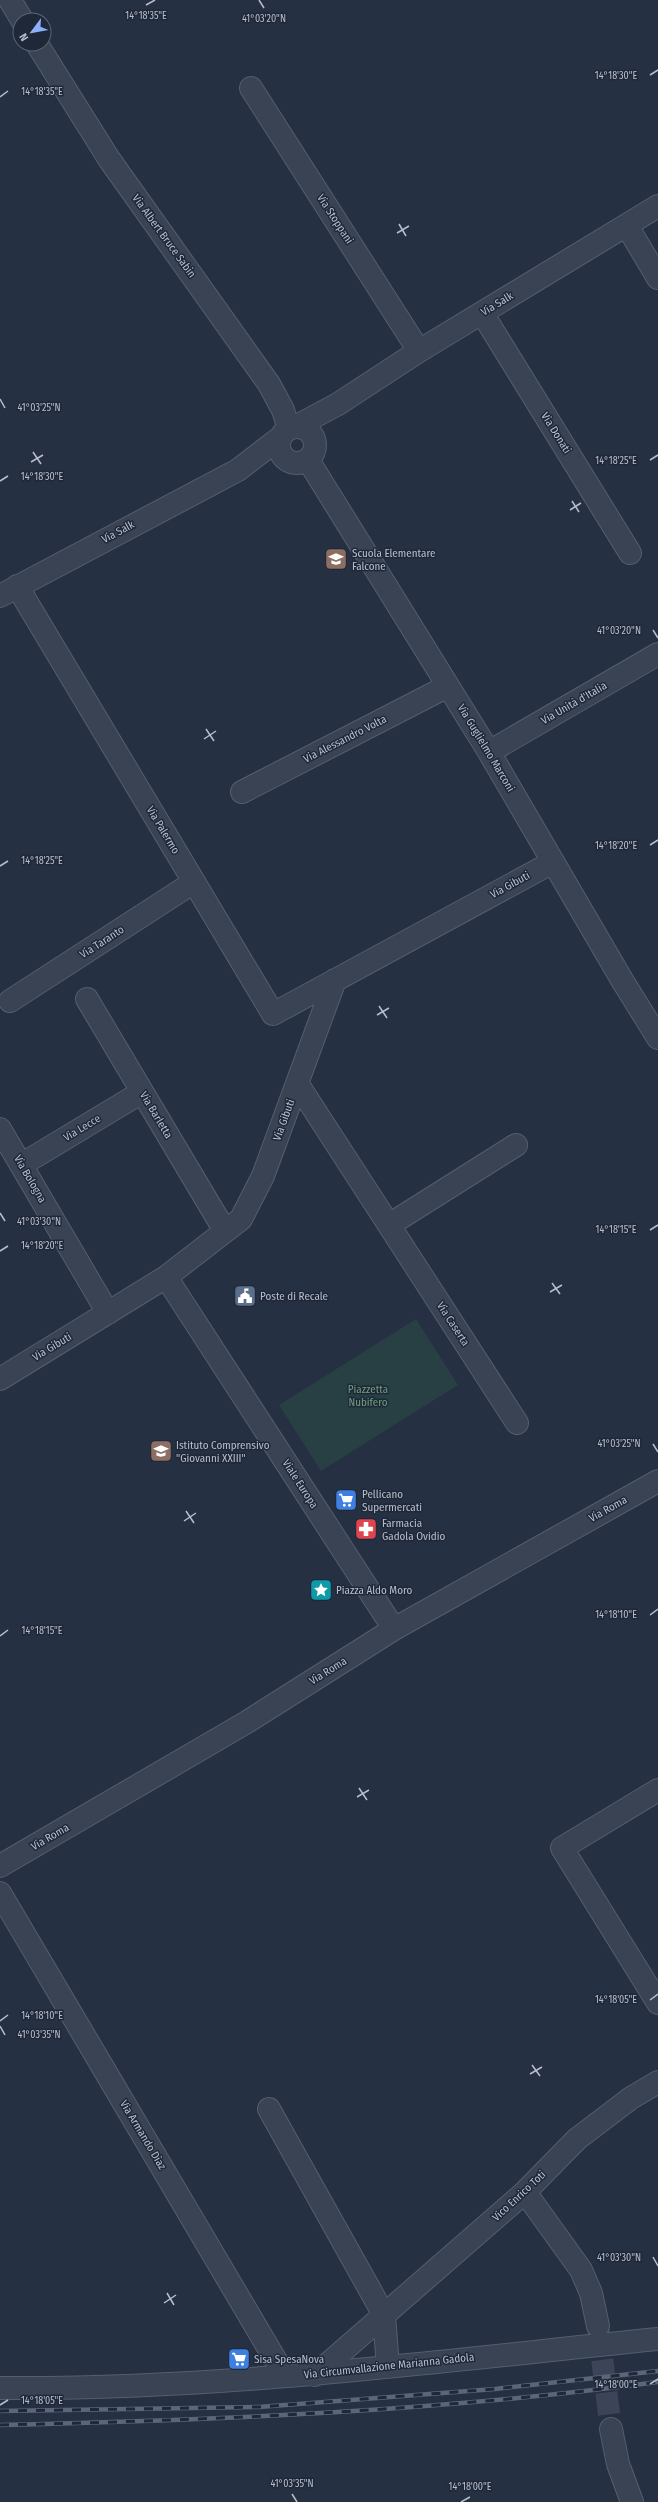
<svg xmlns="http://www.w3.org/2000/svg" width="658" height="2502" viewBox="0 0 658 2502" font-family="'Fira Sans Condensed',sans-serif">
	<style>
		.green { fill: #283f44 }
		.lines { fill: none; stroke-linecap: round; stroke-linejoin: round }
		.minor-tunnel { stroke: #3c4558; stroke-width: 22; stroke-dasharray: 22 11; stroke-linecap: butt }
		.minor-casing { stroke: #565e6d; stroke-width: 24 }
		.minor { stroke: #3a4353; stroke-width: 22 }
		.rail-casing { stroke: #5c667a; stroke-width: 4.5 }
		.rail { stroke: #1f2838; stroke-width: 3; stroke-dasharray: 9; stroke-linecap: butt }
		.ticks { fill: none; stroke: #b8becc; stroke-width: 1.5 }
		.labels { text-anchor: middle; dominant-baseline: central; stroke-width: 3; stroke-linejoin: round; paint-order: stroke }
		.street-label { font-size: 11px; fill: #b8becc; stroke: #1f2838 }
		.poi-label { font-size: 11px; fill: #b8becc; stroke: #1f2838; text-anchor: start }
		.park-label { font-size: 11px; fill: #6e9e7d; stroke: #1f2838 }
		.ticks-label { font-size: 10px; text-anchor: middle; fill: #b8becc; stroke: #1f2838; stroke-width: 3; stroke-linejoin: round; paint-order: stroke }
	</style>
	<rect width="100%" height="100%" fill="#263043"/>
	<path class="green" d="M416,1319L458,1385L321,1471L279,1405Z"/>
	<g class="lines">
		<path class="minor-tunnel" d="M598,2327L611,2429"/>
		<g class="minor-casing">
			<path id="minor" d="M10,0L22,20
				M37,44L109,159L269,384L283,410L289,429
				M251,88L419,351
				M627,226L658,278
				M482,313L630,553
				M279 445a18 18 0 1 1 36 0a18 18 0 1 1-36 0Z
				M295,427L338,404L419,351L658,206
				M308,460L489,752L622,980L658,1038
				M17,586L273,1014L553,862
				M0,596L238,470L281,437
				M489,752L658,654
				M242,792L448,686
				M87,999L225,1231
				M10,1001L194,882
				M297,1083L517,1423
				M0,1129L108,1313
				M21,1165L142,1092
				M389,1225L516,1145
				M166,1277L394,1629
				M0,1379L166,1277L241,1219L263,1176L335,980
				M658,1790L562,1848L658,2003
				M0,1866L247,1722L394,1629L658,1481
				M0,1893L285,2376
				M269,2109L384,2315L525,2192L577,2139L631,2098L658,2082
				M525,2192L581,2270L591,2293L598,2326
				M315,2375L384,2315L388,2367
				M0,2388C220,2390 439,2361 658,2339
				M611,2429L618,2464L632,2502"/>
		</g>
		<use href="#minor" class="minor"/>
		<g class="rail-casing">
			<path id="rail" d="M0,2411L259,2407L495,2389L658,2371
				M0,2425C220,2420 440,2411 658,2382"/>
		</g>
		<use href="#rail" class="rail"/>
	</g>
	<path class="ticks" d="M259,0L264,8M146,5L155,0M650,75L658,70M0,97L8,91M399,224L406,236M397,233L409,226M0,399L5,408M33,452L41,464M650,460L658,455M31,462L43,455M0,481L8,476M572,501L579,512M570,510L581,503M653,630L658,638M206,729L214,741M204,739L216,731M650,845L658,840M0,866L8,861M379,1006L387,1018M377,1015L389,1008M0,1213L5,1221M650,1230L658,1225M0,1251L8,1246M552,1283L560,1294M550,1292L562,1285M653,1444L658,1452M186,1511L194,1523M184,1521L196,1513M650,1615L658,1609M0,1636L8,1630M359,1788L367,1800M357,1797L369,1790M650,2000L658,1994M0,2021L8,2015M0,2026L5,2035M532,2065L540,2076M530,2074L542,2067M653,2257L658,2266M167,2293L174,2305M164,2303L176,2295M650,2384L658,2379M0,2405L8,2400M292,2494L297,2502M461,2502L470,2497"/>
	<defs>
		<g id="school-square" transform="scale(1.15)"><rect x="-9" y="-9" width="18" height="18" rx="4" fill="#8d6e63" stroke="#1f2838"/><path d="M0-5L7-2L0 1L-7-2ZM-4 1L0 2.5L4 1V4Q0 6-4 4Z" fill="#fff"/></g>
		<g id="civic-square" transform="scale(1.15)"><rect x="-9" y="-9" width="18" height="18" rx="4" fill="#5c6f8a" stroke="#1f2838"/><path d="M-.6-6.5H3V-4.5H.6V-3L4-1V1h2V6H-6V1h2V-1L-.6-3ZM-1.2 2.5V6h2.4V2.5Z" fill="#fff"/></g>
		<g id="supermarket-square" transform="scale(1.15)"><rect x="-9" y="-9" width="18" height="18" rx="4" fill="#3f7fe0" stroke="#1f2838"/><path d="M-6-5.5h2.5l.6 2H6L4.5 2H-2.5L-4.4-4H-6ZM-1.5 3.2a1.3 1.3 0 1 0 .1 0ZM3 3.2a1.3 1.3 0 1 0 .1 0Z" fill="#fff"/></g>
		<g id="pharmacy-square" transform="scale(1.15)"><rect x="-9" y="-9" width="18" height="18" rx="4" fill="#e0444e" stroke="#1f2838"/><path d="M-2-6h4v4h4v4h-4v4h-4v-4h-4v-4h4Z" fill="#fff"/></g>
		<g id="sight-square" transform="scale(1.15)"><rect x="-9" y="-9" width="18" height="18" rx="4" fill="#0f9aa8" stroke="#1f2838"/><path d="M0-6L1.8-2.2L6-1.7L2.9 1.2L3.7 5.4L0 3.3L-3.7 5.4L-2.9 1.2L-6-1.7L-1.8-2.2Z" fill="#fff"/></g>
	</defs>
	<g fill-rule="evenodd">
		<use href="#school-square" x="336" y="559"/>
		<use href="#civic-square" x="245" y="1296"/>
		<use href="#school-square" x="161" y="1451"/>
		<use href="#supermarket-square" x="346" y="1500"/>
		<use href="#pharmacy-square" x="366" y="1529"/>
		<use href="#sight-square" x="321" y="1590"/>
		<use href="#supermarket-square" x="239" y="2359"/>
	</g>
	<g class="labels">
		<g class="street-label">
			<text transform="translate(335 219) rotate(57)">Via Stoppani</text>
			<text transform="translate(164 236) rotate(54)">Via Albert Bruce Sabin</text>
			<text transform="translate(497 304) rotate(-31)">Via Salk</text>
			<text transform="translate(556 433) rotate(58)">Via Donati</text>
			<text transform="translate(118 532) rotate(-28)">Via Salk</text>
			<text transform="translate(574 703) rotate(-30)">Via Unità d'Italia</text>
			<text transform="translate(345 739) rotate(-27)">Via Alessandro Volta</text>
			<text transform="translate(486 748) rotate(59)">Via Guglielmo Marconi</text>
			<text transform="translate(163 830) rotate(59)">Via Palermo</text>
			<text transform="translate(510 885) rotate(-29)">Via Gibuti</text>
			<text transform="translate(102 942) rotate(-33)">Via Taranto</text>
			<text transform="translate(156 1115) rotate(59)">Via Barletta</text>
			<text transform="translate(284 1120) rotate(-70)">Via Gibuti</text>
			<text transform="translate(82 1128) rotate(-31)">Via Lecce</text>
			<text transform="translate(30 1179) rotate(60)">Via Bologna</text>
			<text transform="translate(453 1324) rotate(57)">Via Caserta</text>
			<text transform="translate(52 1347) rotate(-31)">Via Gibuti</text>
			<text transform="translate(300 1484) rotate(57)">Viale Europa</text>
			<text transform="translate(608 1509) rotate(-29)">Via Roma</text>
			<text transform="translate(328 1671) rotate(-32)">Via Roma</text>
			<text transform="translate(50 1837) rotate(-30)">Via Roma</text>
			<text transform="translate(143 2135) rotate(59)">Via Armando Dìaz</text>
			<text transform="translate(519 2196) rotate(-43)">Vico Enrico Toti</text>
			<text transform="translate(389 2366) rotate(-6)">Via Circumvallazione Marianna Gadola</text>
		</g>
		<g class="poi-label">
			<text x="352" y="553">Scuola Elementare<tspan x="352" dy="13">Falcone</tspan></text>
			<text x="260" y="1296">Poste di Recale</text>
			<text x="176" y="1445">Istituto Comprensivo<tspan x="176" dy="13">"Giovanni XXIII"</tspan></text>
			<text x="362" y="1494">Pellicano<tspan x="362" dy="13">Supermercati</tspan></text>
			<text x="382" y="1523">Farmacia<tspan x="382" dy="13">Gadola Ovidio</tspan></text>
			<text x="336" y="1590">Piazza Aldo Moro</text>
			<text x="254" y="2359">Sisa SpesaNova</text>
		</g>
		<g class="park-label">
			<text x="368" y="1389">Piazzetta<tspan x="368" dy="13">Nubifero</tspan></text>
		</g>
	</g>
	<g class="ticks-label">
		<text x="146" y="19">14°18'35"E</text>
		<text x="264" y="22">41°03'20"N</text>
		<text x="616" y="79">14°18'30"E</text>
		<text x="42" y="95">14°18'35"E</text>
		<text x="39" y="411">41°03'25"N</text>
		<text x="616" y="464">14°18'25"E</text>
		<text x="42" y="480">14°18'30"E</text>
		<text x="619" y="634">41°03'20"N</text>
		<text x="616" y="849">14°18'20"E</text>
		<text x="42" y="864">14°18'25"E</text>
		<text x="39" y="1225">41°03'30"N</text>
		<text x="616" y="1233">14°18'15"E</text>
		<text x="42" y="1249">14°18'20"E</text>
		<text x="619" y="1447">41°03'25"N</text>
		<text x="616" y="1618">14°18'10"E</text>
		<text x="42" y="1634">14°18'15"E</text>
		<text x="616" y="2003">14°18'05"E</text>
		<text x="42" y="2019">14°18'10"E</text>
		<text x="39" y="2038">41°03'35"N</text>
		<text x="619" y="2261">41°03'30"N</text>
		<text x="616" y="2388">14°18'00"E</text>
		<text x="42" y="2404">14°18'05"E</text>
		<text x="292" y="2487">41°03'35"N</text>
		<text x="470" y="2490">14°18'00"E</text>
	</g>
	<g transform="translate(32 32) rotate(238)"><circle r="19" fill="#1f2838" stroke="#5c6473"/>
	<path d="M0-3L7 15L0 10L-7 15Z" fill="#8eb0fb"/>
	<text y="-6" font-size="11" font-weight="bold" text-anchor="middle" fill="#b8becc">N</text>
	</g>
</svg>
